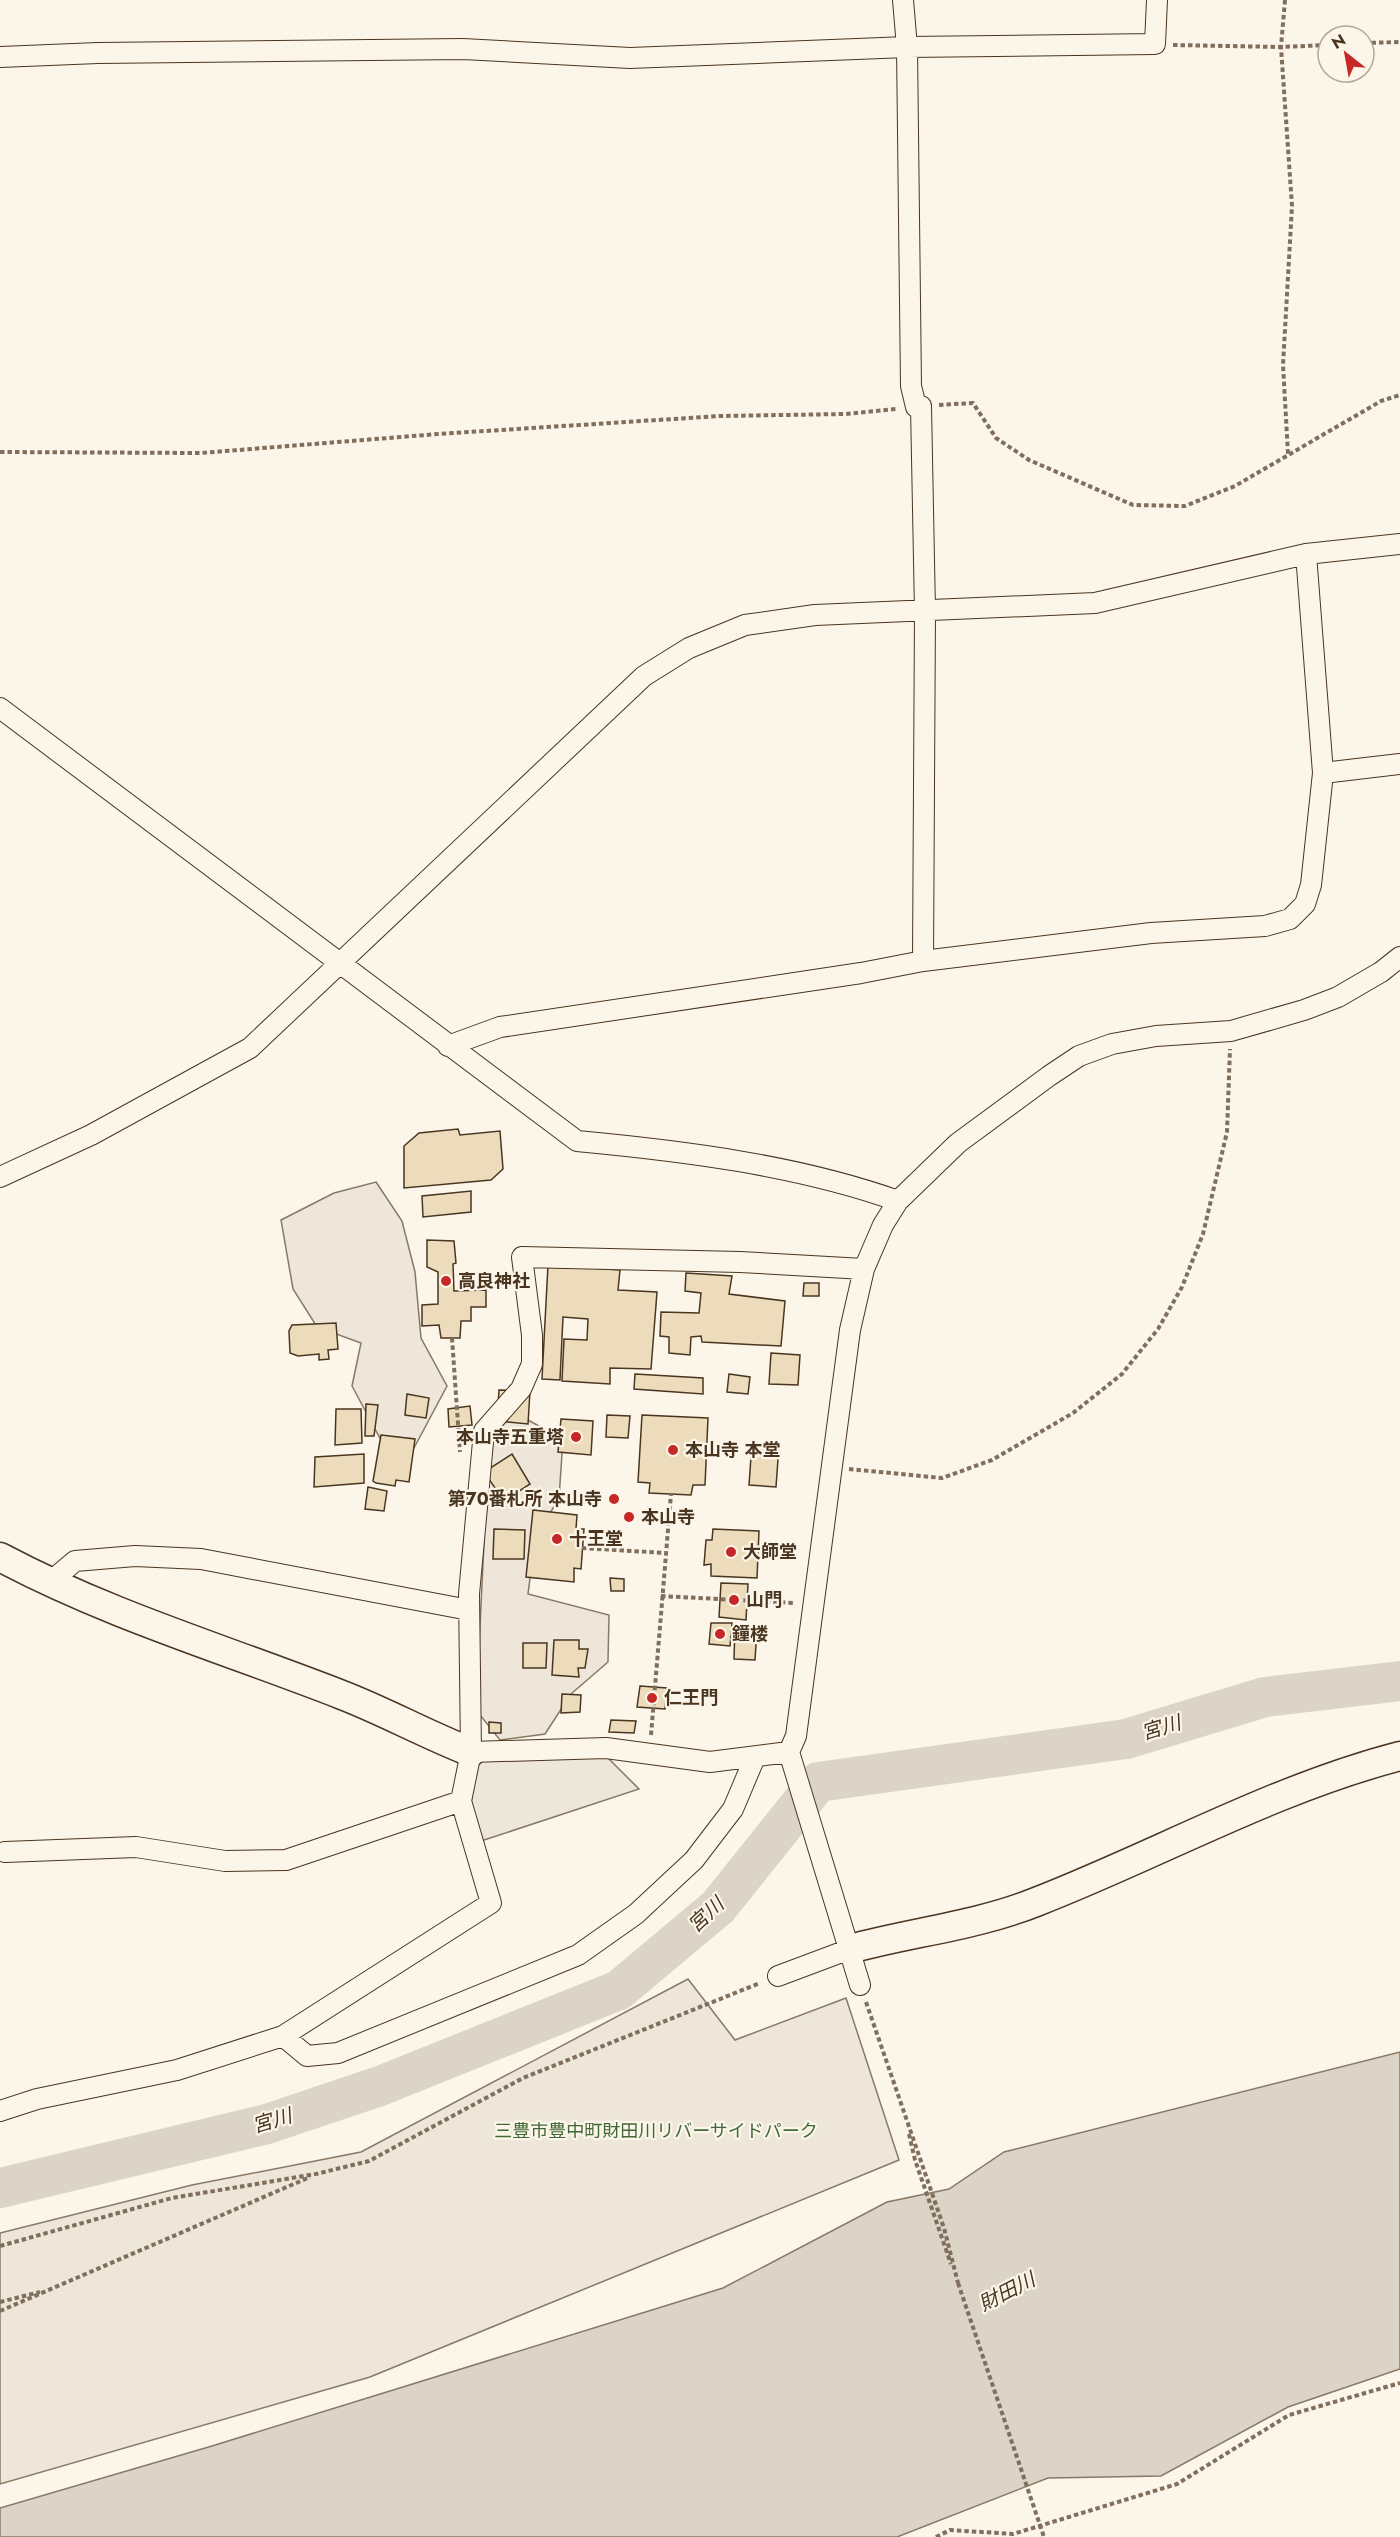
<svg xmlns="http://www.w3.org/2000/svg" width="1400" height="2537" viewBox="0 0 1400 2537" font-family="Jost,'Noto Sans JP',sans-serif">
	<style>
		.green { fill: #ede6d9; stroke: #887966; stroke-width: 1.5 }
		.parking { fill: #ede7d9; stroke: #887966; stroke-width: 1.5 }
		.water { fill: #dcd4c6; stroke: #887966; stroke-width: 1.5 }
		.lines { fill: none; stroke-linecap: round; stroke-linejoin: round }
		.river { stroke: #dcd4c6; stroke-width: 40 }
		.building { fill: #ecdcbc; stroke: #4a3520; stroke-width: 1.5 }
		.street-casing { stroke: #4a3520; stroke-width: 22 }
		.secondary-casing { stroke: #4a3520; stroke-width: 31 }
		.path { stroke: #7f6f5c; stroke-width: 4; stroke-dasharray: 4.5 3; stroke-linecap: butt }
		.street { stroke: #fbf6e9; stroke-width: 20 }
		.secondary { stroke: #fbf6e9; stroke-width: 28 }
		.path-bridge { stroke: #7f6f5c; stroke-width: 4; stroke-dasharray: 4.5 3; stroke-linecap: butt }
		.poi-dot { fill: #c62828; stroke: #fbf6e9; stroke-width: 2 }
		.labels { text-anchor: middle; dominant-baseline: central; stroke-width: 4.5; stroke-linejoin: round; paint-order: stroke }
		.poi-label { font-size: 18px; font-weight: bold; fill: #4a3520; stroke: #fbf6e9; text-anchor: start }
		.park-label { font-size: 18px; fill: #436837; stroke: #fbf6e9 }
		.water-label { font-size: 20px; font-style: italic; fill: #4a3520; stroke: #fbf6e9 }
	</style>
	<rect width="100%" height="100%" fill="#fbf6e9"/>
	<path class="green" d="M376,1182L402,1221L415,1272L421,1338L447,1386L414,1448L381,1440L352,1386L361,1343L317,1327L293,1289L281,1220L334,1193Z
		M515,1413L563,1439L559,1498L535,1539L528,1594L609,1615L608,1662L571,1694L545,1734L500,1740L476,1710L489,1438Z
		M688,1979L735,2040L846,1998L899,2160L370,2377L0,2484V2233L192,2185L361,2152Z"/>
	<path class="parking" d="M608,1758L639,1789L481,1841L471,1803L477,1759Z"/>
	<path class="water" d="M1400,2052V2369L1288,2407L1161,2476L1048,2478L897,2537H0V2508L212,2446L723,2288L887,2202L949,2189L1004,2152Z"/>
	<g class="lines">
		<path class="river" d="M0,2188L267,2124L380,2086L619,1990L718,1907L818,1782L1126,1739L1265,1697L1400,1681"/>
	</g>
	<path class="building" d="M458,1129L460,1135L500,1131L503,1169L491,1180L404,1188V1146L419,1133Z
		M471,1191V1212L423,1217L422,1196Z
		M427,1240L454,1241L456,1263L453,1264L454,1291L486,1290V1307H471V1321H461L460,1338H441L439,1325L422,1326V1305L438,1304V1272L427,1267Z
		M548,1265L620,1270L618,1290L657,1292L651,1369L610,1368V1384L562,1381L564,1339L587,1340L588,1319L563,1317L560,1380L542,1379Z
		M686,1273L732,1276L729,1294L785,1301L781,1346L702,1342L701,1336L691,1337L690,1355L669,1353V1337L660,1336L661,1312L699,1313L701,1293L685,1291Z
		M804,1283H819V1296H803Z
		M336,1323L338,1349L328,1350L329,1359L319,1360V1354L298,1356L290,1353L289,1331L292,1325Z
		M771,1353L800,1355L798,1385L769,1384Z
		M635,1374L703,1378V1394L634,1389Z
		M729,1374L750,1377L748,1394L727,1392Z
		M499,1390L530,1391L528,1424L497,1421Z
		M407,1394L429,1398L426,1418L405,1415Z
		M366,1404L378,1405L374,1436H365Z
		M470,1406L472,1425L449,1427L448,1409Z
		M336,1409H361L362,1443L335,1445Z
		M607,1415L630,1416L628,1438L606,1437Z
		M642,1415L708,1418L705,1485H693L691,1495L649,1493L650,1483L638,1482Z
		M561,1419L593,1421L591,1455L558,1452Z
		M381,1435L415,1439L409,1482L396,1480L395,1486L376,1483L373,1481Z
		M752,1443L779,1445L776,1487L749,1485Z
		M364,1454V1483L314,1487L315,1457Z
		M512,1454L530,1484L504,1501L484,1472Z
		M368,1487L387,1491L384,1511L365,1509Z
		M533,1510L577,1515L576,1529H584L581,1569L574,1568V1582L526,1577Z
		M494,1529L525,1530L524,1559H493Z
		M713,1529L759,1531L757,1578L711,1576V1564L704,1565L706,1540H712Z
		M610,1578L624,1579V1591H611Z
		M721,1583L748,1584L746,1620L719,1617Z
		M711,1623H732L730,1646L709,1644Z
		M735,1627L757,1629L755,1660L734,1659Z
		M554,1640H579V1649H588L585,1668H578L579,1677L552,1675Z
		M523,1643H547L546,1668H523Z
		M640,1686L667,1688L665,1709L637,1707Z
		M562,1694L581,1695L580,1712L561,1713Z
		M611,1720L636,1721L634,1733L609,1732Z
		M489,1722L501,1723V1733H489Z"/>
	<g class="lines">
		<g class="street-casing">
			<path id="street" d="M903,0L907,47L911,386L916,407
				M0,57L98,53L463,49L630,58L907,47L1155,44L1157,0
				M921,406L925,612L923,961
				M0,708L577,1141C683,1151 797,1165 898,1201
				M1323,773L1400,764
				M448,1046L500,1027L861,973L923,961L1151,933L1265,926L1290,919L1305,904L1311,885L1323,773L1306,554
				M0,1177L91,1135L250,1048L644,676L689,648L745,625L815,615L1095,603L1306,554L1400,544
				M49,1583L75,1561L135,1556L201,1559L469,1610
				M471,1752L606,1748L710,1762L789,1752
				M5,1852L136,1847L225,1861L286,1860L461,1801L471,1752L469,1594L484,1431L521,1389L532,1364V1335L522,1257L740,1262L864,1269
				M778,1976L850,1949
				M860,1985L789,1752L796,1736L850,1330L864,1269L883,1225L898,1201L958,1143L1049,1076L1079,1056L1112,1044L1156,1036L1231,1031L1304,1010L1338,997L1381,972L1400,957
				M283,2036L491,1903L461,1801
				M0,2111L37,2099L177,2070L283,2036L307,2056L338,2053L578,1955L636,1914L694,1860L733,1809L755,1757"/>
		</g>
		<g class="secondary-casing">
			<path id="secondary" d="M0,1557C109,1615 227,1650 342,1695C386,1712 427,1735 471,1752
				M850,1949C912,1932 976,1926 1036,1902C1157,1855 1273,1789 1400,1756"/>
		</g>
		<path class="path" d="M1285,0L1281,47L1292,206L1283,365L1288,454
			M1364,43L1400,42
			M1173,45L1281,47L1328,45
			M939,405L973,403L996,438L1029,460L1133,505L1185,506L1235,486L1381,401L1400,395
			M0,452L201,453L438,434L720,416L846,414L896,409
			M452,1338L460,1452
			M849,1469L942,1478L992,1460L1073,1413L1122,1374L1158,1329L1182,1287L1203,1234L1227,1132L1230,1049
			M582,1548L665,1553
			M661,1596L794,1603
			M651,1735L671,1494
			M866,2002L944,2228L958,2283
			M909,2134L915,2160L951,2264
			M0,2246L172,2198L316,2174L369,2161L523,2078L760,1983
			M0,2302L40,2292
			M0,2311L310,2177
			M936,2537L950,2530L1013,2534L1177,2484L1289,2415L1400,2383"/>
		<use href="#street" class="street"/>
		<use href="#secondary" class="secondary"/>
		<path class="path-bridge" d="M958,2283L1044,2537"/>
	</g>
	<g class="poi-dot">
		<circle cx="446" cy="1281" r="6"/>
		<circle cx="576" cy="1437" r="6"/>
		<circle cx="673" cy="1450" r="6"/>
		<circle cx="614" cy="1499" r="6"/>
		<circle cx="629" cy="1517" r="6"/>
		<circle cx="557" cy="1539" r="6"/>
		<circle cx="731" cy="1552" r="6"/>
		<circle cx="734" cy="1600" r="6"/>
		<circle cx="720" cy="1634" r="6"/>
		<circle cx="652" cy="1698" r="6"/>
	</g>
	<g class="labels">
		<g class="poi-label">
			<text x="458" y="1281">高良神社</text>
			<text x="564" y="1437" text-anchor="end">本山寺五重塔</text>
			<text x="685" y="1450">本山寺 本堂</text>
			<text x="602" y="1499" text-anchor="end">第70番札所 本山寺</text>
			<text x="641" y="1517">本山寺</text>
			<text x="569" y="1539">十王堂</text>
			<text x="743" y="1552">大師堂</text>
			<text x="746" y="1600">山門</text>
			<text x="732" y="1634">鐘楼</text>
			<text x="664" y="1698">仁王門</text>
		</g>
		<g class="park-label">
			<text x="656" y="2131">三豊市豊中町財田川リバーサイドパーク</text>
		</g>
		<g class="water-label">
			<text transform="translate(1161 1728) rotate(-17)">宮川</text>
			<text transform="translate(706 1915) rotate(-43)">宮川</text>
			<text transform="translate(272 2121) rotate(-17)">宮川</text>
			<text transform="translate(1007 2292) rotate(-27)">財田川</text>
		</g>
	</g>
	<g transform="translate(1346 54) rotate(329)"><circle r="28" fill="#fbf6e9" stroke="#b4a999" stroke-width="1.5"/>
	<path d="M0-4.5L10 22L0 15L-10 22Z" fill="#c62828"/>
	<text y="-9" font-size="16" font-weight="bold" text-anchor="middle" fill="#4a3520">N</text>
	</g>
</svg>
